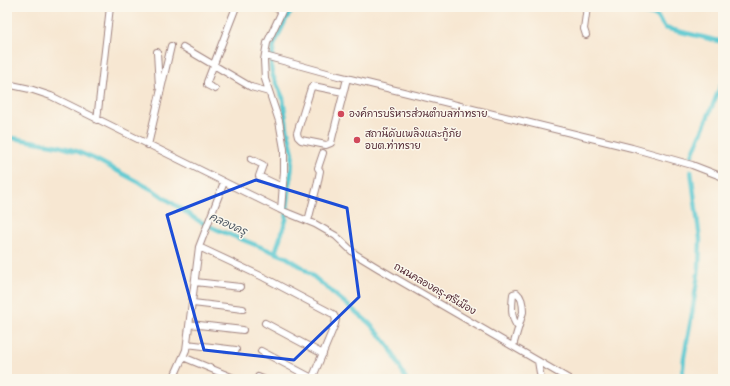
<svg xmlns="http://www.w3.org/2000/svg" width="730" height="386" viewBox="0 0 730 386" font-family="'Balsamiq Sans','Playpen Sans Thai',sans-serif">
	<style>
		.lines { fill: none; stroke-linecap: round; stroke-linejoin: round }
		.canal { stroke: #5ac7d0; stroke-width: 4.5 }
		.minor-casing { stroke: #a0837e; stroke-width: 8 }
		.minor { stroke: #fff; stroke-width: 6 }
		.marked { fill: none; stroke: #1d4ed8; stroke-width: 3; stroke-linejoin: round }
		.poi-dot { fill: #d1495b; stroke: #fbf7ec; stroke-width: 1.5 }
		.labels { text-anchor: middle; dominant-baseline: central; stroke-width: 3; stroke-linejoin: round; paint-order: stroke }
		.poi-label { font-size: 10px; fill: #4a1f2b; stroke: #fbf7ec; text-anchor: start }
		.street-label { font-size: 10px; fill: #4a1f2b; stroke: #fbf7ec }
		.water-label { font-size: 11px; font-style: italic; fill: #505a65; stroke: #fbf7ec }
	</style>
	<rect width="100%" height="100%" fill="#fbf7ec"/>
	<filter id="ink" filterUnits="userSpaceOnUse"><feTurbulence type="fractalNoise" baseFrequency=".025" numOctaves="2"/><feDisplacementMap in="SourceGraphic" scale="8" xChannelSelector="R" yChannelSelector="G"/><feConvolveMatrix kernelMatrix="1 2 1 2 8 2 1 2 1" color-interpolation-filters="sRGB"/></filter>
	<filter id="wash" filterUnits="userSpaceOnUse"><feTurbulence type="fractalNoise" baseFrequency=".012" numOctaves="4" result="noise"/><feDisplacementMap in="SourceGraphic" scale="16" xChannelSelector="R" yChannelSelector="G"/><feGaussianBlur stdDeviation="0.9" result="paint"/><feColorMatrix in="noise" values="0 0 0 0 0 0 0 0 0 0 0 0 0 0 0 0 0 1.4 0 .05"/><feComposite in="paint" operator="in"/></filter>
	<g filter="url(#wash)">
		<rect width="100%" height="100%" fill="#f7e7d2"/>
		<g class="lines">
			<path class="canal" d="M619,7L657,16L665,28L723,42
				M7,137L59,146L76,151L95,159L153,190L199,221L218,230L286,257L302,267L369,323L380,335L390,348L406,379
				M692,155L723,80
				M275,253L286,220L293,153L287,128L283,98L273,76L271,67L274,45L286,19L294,7
				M682,379L684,357L692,314L699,268L700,239L691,171"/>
		</g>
	</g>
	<g filter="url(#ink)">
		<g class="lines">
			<g class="minor-casing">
				<path id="minor" d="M274,7L282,11
					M586,35L584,29L587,7
					M183,47L251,87L269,92
					M157,52L159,87
					M265,56L338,76L632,148L692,165L723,177
					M7,84L30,89L51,96L283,211L315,224L336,236L355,254L378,268L569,379
					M215,89L207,85V82L236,7
					M343,92L313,86L311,88L297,133L298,137L301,140L326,145L331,143C336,121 342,100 347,78
					M97,120L110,7
					M148,145L171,46
					M251,159L263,165L259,176L282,187
					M281,210L284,171V149L279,121L265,79L264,60L267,43L284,7
					M308,221L317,186L320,171L318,168L323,153
					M199,247L263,277L333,314L336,319L335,324L312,379
					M195,282L240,287
					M193,303L243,309
					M265,323L323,354
					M190,324L243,330
					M187,344L236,350
					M513,346L523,312C523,305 522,297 517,293L513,294C512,305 510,318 518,327
					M261,351L312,378
					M183,357L236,379
					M538,361L541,379
					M175,375L183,379
					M258,377L263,379
					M173,379L186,350L199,247L224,182"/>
			</g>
			<use href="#minor" class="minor"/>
		</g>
	</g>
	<path class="marked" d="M256,180L347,208L359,297L294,360L204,350L167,215Z"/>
	<g class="poi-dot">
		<circle cx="341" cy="114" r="4"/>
		<circle cx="357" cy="140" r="4"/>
	</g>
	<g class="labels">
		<g class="poi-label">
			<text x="349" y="114">องค์การบริหารส่วนตำบลท่าทราย</text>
			<text x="365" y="134">สถานีดับเพลิงและกู้ภัย<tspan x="365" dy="12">อบต.ท่าทราย</tspan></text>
		</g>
		<g class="street-label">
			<text transform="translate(435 289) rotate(30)">ถนนคลองครุ-ศรีเมือง</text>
		</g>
		<g class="water-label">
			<text transform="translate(228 224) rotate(24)">คลองครุ</text>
		</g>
	</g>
	<rect width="730" height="386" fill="none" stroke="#fbf7ec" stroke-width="24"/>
</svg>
